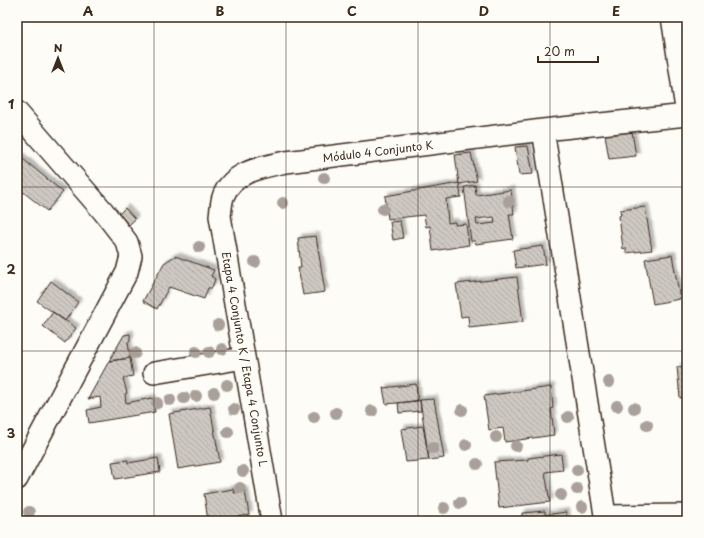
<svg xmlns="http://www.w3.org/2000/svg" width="704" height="538" viewBox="0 0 704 538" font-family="'Playpen Sans',sans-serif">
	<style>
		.building { fill: url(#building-back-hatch); stroke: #3b2a1e; fill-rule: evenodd; filter: url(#shadow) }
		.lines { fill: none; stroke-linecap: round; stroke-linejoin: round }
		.minor-casing { stroke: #3b2a1e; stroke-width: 24 }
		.minor { stroke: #fdfcf7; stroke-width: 21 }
		.tree { fill: #a9a199 }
		.grid { fill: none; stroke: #3b2a1e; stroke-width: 1; stroke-opacity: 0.55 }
		.labels { text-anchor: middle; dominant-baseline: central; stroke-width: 4; stroke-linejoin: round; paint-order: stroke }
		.street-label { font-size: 11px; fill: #3b2a1e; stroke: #fdfcf7 }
		.neatline { fill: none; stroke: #3b2a1e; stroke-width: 1.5 }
		.grid-label { font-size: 13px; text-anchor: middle; font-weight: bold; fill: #3b2a1e }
	</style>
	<defs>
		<pattern id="building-back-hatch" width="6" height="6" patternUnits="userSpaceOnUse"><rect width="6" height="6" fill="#cdc8c2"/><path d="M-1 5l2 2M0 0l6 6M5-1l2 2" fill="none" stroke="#b1aca6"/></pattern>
		<filter id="shadow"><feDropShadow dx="3.5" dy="-3.5" stdDeviation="1" flood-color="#0004"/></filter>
	</defs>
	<rect width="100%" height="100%" fill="#fdfcf7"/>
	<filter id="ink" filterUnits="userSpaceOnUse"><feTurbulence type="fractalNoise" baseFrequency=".025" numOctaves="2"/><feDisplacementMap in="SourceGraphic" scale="8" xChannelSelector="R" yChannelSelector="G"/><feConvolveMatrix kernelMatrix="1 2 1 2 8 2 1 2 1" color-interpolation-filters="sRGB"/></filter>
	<g filter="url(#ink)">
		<path class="building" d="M632,132L636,156L609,159L605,135Z
			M528,146L533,174L519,175L515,147Z
			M471,153L477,181L459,184L455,155Z
			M17,154L63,192L47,211L17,187Z
			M459,183L461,197L446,199L448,223L455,222V225L466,224L469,245L433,251L430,226L426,227L424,215L388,219L385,196Z
			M475,185L476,195L511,190L514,214H509L513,239L476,244L475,241H471L464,187ZM494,217L495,223L477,225L476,219Z
			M645,207L652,250L626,253V248L623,249L619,216L621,215L620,210Z
			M125,208L135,219L129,225L119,214Z
			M400,221L403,238L393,240L390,222Z
			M316,236L325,292L303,295L298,268H301L298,238Z
			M543,246L546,264L516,268L513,250Z
			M672,255L680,299L653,304L645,259Z
			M175,256L214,270L211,276L215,279L212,288H208L204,299L169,287L157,309L143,301L164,263Z
			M517,277L523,322L469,328L468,316L461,317L456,284Z
			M51,281L78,302L65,321L37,301Z
			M53,312L76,328L65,343L43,326Z
			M130,334V340L128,342L130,358L109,361L124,335Z
			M130,358L133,376L123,378L127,393L125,394L126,403L152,398L155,412L89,423L87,410L101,407L100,397L88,399L109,361Z
			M687,366V397L680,398L677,367Z
			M416,384L418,401L386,404L383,388Z
			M551,387L553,408L551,409L554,435L505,442L503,428L489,430L484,396Z
			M434,399L444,458L429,460L420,400Z
			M420,400L421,411L399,413L398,403Z
			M210,407L220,462L178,469L169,414Z
			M423,426L429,460L406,462L401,429Z
			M561,454L563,470L545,472L550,502L499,508L494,462L528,460V458Z
			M158,458L160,472L115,479L112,462L128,460V463Z
			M233,489L234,493L245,491L249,515L208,521L204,494Z
			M545,511V515L566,512L567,521H516L522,518V513Z"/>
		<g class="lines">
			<g class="minor-casing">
				<path id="minor" d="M672,17L687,115
					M17,112L103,211L127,242L131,256L127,272L17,479
					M543,130L606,521
					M154,373L244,358
					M605,516L687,515
					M272,521L220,216C221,210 221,203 223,197C232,171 263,167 286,162L543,130L687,115"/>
			</g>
			<use href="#minor" class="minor"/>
		</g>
		<g class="tree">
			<circle cx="324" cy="178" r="6"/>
			<circle cx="509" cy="201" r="6"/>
			<circle cx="283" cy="203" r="6"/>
			<circle cx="383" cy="209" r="6"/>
			<circle cx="199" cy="247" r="6"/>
			<circle cx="255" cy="262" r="6"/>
			<circle cx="218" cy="325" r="6"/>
			<circle cx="222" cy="349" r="6"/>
			<circle cx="196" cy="352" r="6"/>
			<circle cx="209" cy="352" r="6"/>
			<circle cx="135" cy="353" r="6"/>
			<circle cx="609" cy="382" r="6"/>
			<circle cx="227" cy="385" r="6"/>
			<circle cx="214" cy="393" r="6"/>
			<circle cx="196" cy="396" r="6"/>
			<circle cx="184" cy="398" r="6"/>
			<circle cx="170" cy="400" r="6"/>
			<circle cx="157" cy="403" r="6"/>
			<circle cx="617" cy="406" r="6"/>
			<circle cx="634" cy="408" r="6"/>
			<circle cx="234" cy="409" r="6"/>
			<circle cx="462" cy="410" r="6"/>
			<circle cx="372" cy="411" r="6"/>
			<circle cx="336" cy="413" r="6"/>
			<circle cx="314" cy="417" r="6"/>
			<circle cx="568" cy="417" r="6"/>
			<circle cx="647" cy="425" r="6"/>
			<circle cx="228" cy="432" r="6"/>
			<circle cx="496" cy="437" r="6"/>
			<circle cx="466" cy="445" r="6"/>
			<circle cx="516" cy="446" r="6"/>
			<circle cx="433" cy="448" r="6"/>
			<circle cx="477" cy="464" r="6"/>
			<circle cx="577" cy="470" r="6"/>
			<circle cx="243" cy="471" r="6"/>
			<circle cx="240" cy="488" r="6"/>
			<circle cx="577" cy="489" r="6"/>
			<circle cx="561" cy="495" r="6"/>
			<circle cx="460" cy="503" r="6"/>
			<circle cx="582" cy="507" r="6"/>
			<circle cx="444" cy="508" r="6"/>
			<circle cx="29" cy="512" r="6"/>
		</g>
	</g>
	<path class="grid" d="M154,17V521M286,17V521M418,17V521M550,17V521M17,187H687M17,351H687"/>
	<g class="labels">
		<g class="street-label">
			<text transform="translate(378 151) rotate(-7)">Módulo 4 Conjunto K</text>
			<text transform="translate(245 359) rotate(80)">Etapa 4 Conjunto K / Etapa 4 Conjunto L</text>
		</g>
	</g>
	<rect width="704" height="538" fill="none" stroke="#fdfcf7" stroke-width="44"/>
	<g transform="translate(58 58)" stroke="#fdfcf7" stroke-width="3" paint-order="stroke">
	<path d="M0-3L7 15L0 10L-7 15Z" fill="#3b2a1e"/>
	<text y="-6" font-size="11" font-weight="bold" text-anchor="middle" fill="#3b2a1e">N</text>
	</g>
	<path d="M538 56v6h60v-6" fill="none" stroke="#3b2a1e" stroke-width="2"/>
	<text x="544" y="56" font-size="12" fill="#3b2a1e" stroke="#fdfcf7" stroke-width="3" paint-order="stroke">20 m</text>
	<rect x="22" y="22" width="660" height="494" class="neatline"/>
	<g class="grid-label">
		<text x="88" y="16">A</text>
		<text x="220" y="16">B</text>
		<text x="352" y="16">C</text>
		<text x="484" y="16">D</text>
		<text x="616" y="16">E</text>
		<text x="11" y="109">1</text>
		<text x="11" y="274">2</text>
		<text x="11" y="438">3</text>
	</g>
</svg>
